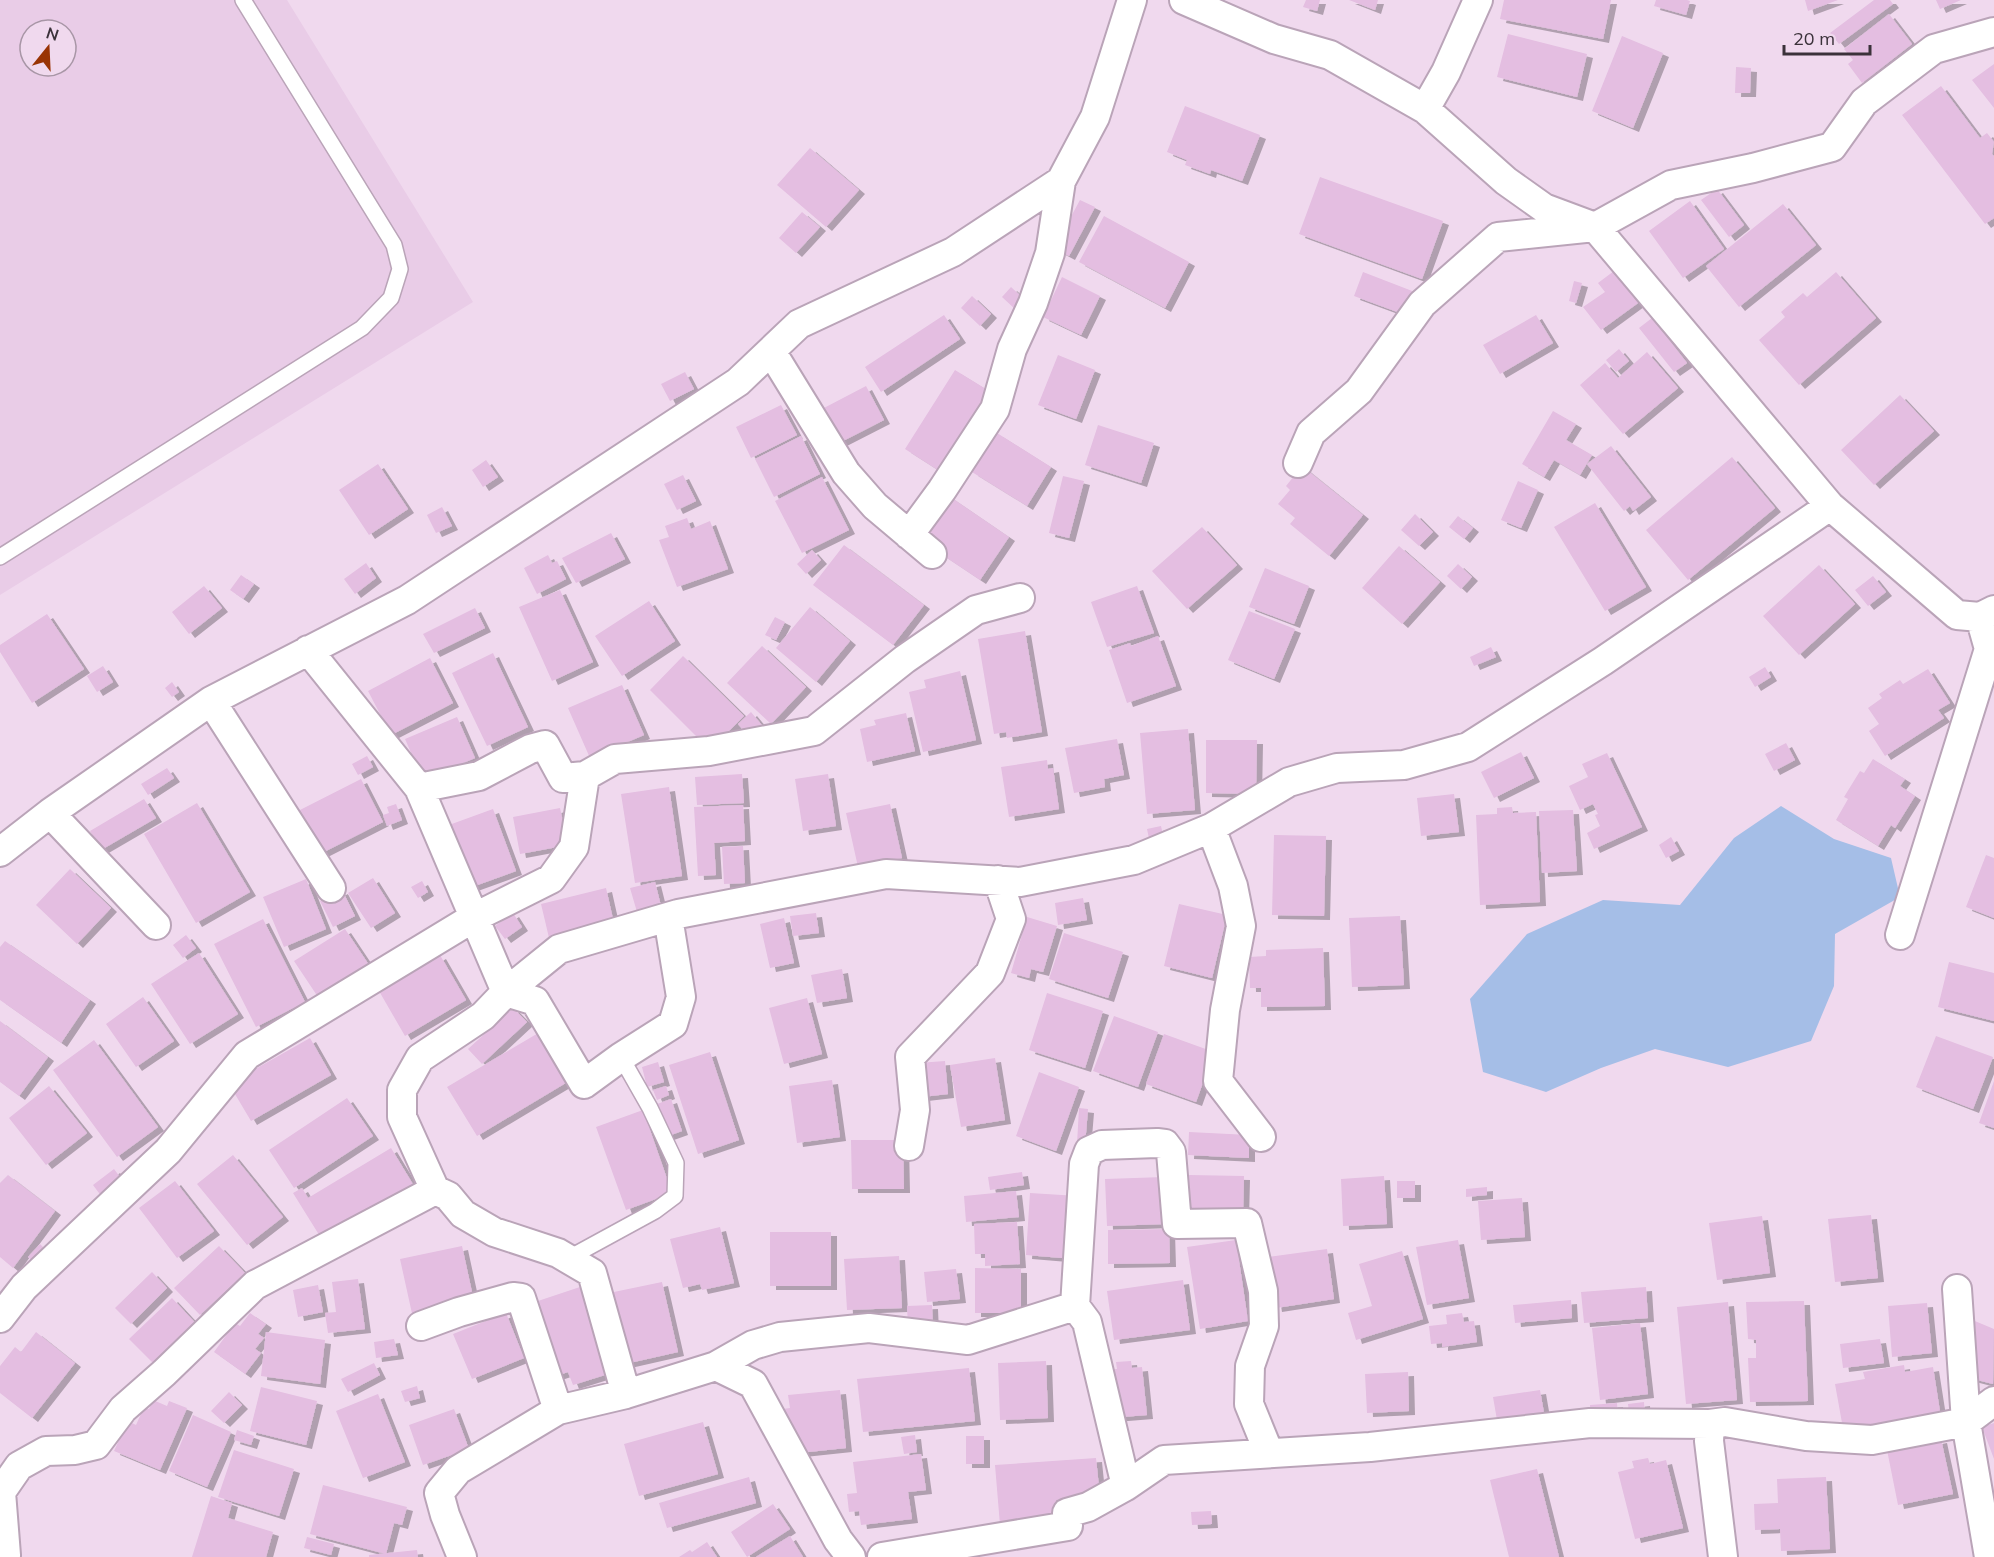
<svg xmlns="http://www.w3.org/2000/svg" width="1994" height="1557" viewBox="0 0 1994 1557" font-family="Mulish,sans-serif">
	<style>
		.built { fill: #e9cce7; fill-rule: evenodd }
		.water { fill: #a5bee7 }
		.building { fill: #e4bee1; filter: url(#shadow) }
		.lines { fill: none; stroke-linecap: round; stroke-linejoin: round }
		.lane-casing { stroke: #baa4b8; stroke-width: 18 }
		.street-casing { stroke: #baa4b8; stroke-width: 32 }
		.lane { stroke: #fff; stroke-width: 15 }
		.street { stroke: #fff; stroke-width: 28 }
	</style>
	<defs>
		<filter id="shadow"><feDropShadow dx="6" dy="4" stdDeviation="0" flood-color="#0004"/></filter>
	</defs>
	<rect width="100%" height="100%" fill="#f0d9ee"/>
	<path class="built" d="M0,0H287L473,302L0,595ZM30,30H66V66H30Z"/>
	<path class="water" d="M1781,806L1834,839L1891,858L1900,897L1835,934L1834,986L1811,1041L1728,1067L1655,1049L1601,1068L1546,1092L1483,1072L1470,999L1527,934L1603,900L1680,905L1734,838Z"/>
	<path class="building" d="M1306,0H1320L1317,11L1303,7Z
		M1349,0H1378L1375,10Z
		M1504,0H1611L1603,39L1500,19Z
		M1656,0H1687L1690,1L1686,15L1654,6Z
		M1805,0H1838L1808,11Z
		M1874,0H1890L1893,4L1839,44L1830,33Z
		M1936,0H1961L1940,9Z
		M1889,14L1912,44L1862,83L1848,64L1853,60L1844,49Z
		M1508,34L1587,54L1577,97L1497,77Z
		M1622,36L1663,53L1633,128L1592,111Z
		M1994,64V108L1972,80Z
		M1736,67L1751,68L1750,93H1735Z
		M1941,86L1980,138L1987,133L1994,142L1992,154L1994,156V218L1985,224L1902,115Z
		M1185,106L1260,135L1242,181L1211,170L1210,174L1185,165L1187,160L1167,152Z
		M810,148L859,190L826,227L777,185Z
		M1320,177L1443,221L1422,279L1299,234Z
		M1717,189L1744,225L1729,237L1701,200Z
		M1080,200L1095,207L1069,256L1054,248Z
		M1690,201L1724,249L1683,278L1649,231Z
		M1783,204L1816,245L1739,307L1706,266Z
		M802,212L820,227L796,253L779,238Z
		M1104,216L1189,262L1165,308L1079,262Z
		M1614,271L1638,303L1601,330L1583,307L1605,292L1598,283Z
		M1363,272L1420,294L1411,317L1354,296Z
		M1836,272L1876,318L1799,385L1759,340L1785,317L1781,312L1803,293L1807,297Z
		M1062,277L1100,296L1081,335L1043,317Z
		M1574,281L1582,283L1576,303L1569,301Z
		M1011,287L1025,300L1016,310L1002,297Z
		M972,296L991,314L980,326L961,308Z
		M944,315L960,339L881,392L865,367Z
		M1536,315L1553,343L1500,374L1483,345Z
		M1652,318L1687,363L1674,372L1639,328Z
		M1619,349L1629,361L1616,372L1606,360Z
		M1647,352L1678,388L1623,434L1580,385L1605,363L1618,378Z
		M1058,355L1095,370L1076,419L1038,405Z
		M955,370L994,394L944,474L905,449Z
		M685,372L694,389L670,401L661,384Z
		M866,386L884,420L839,443L822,409Z
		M1900,395L1934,431L1874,485L1841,450Z
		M781,405L797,435L751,458L736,427Z
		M1553,411L1576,424L1566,440L1592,455L1580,475L1554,460L1544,477L1522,464Z
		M1098,425L1154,443L1141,483L1085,465Z
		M997,433L1051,467L1027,506L972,472Z
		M801,436L820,474L774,497L755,459Z
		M1611,446L1651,497L1633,511L1630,506L1624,511L1587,464Z
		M1732,457L1775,508L1688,580L1646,530Z
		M486,460L498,477L483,487L472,470Z
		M378,464L408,509L369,535L339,490Z
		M1302,466L1363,515L1329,556L1290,524L1295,518L1278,504L1290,490L1286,486Z
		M683,475L696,501L677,510L664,484Z
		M1063,476L1084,481L1069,538L1049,533Z
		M822,477L849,530L802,553L775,501Z
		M1518,481L1538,490L1521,528L1501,520Z
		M946,494L1009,537L980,580L917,538Z
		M1595,503L1646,587L1605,611L1554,527Z
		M442,507L452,526L436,533L427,515Z
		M1415,514L1433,532L1419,546L1401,530Z
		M1458,516L1473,528L1464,539L1449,527Z
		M687,518L691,529L710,521L728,569L677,587L659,540L669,537L665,526Z
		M1202,527L1237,565L1187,609L1152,571Z
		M611,533L625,559L576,583L562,558Z
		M844,545L924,605L893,645L813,585Z
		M1399,546L1440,582L1402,624L1362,588Z
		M812,550L821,560L806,574L797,564Z
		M548,555L552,563L557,561L566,579L537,594L524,568Z
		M366,563L376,578L355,594L344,579Z
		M1458,564L1472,577L1461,589L1447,576Z
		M1819,565L1855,604L1799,655L1763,616Z
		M1265,568L1309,586L1294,624L1249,607Z
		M241,575L254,584L243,599L230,590Z
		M1873,576L1886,592L1868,606L1855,590Z
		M204,586L222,608L189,634L172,612Z
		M1137,586L1154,633L1107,647L1091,602Z
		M560,590L593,662L552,681L519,607Z
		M649,601L675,641L622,676L595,636Z
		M810,607L850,641L816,682L776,648Z
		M475,608L485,628L434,653L423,634Z
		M1249,611L1295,629L1274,679L1228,660Z
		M47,614L84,669L32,703L0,652V645Z
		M775,617L785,622L776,640L765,635Z
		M1025,631L1042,732L1007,738L1006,732L994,734L978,639Z
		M1158,636L1176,686L1127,703L1109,650L1130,643L1131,646Z
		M762,646L806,687L771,724L727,683Z
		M1491,647L1496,657L1474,666L1470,657Z
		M493,653L528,727L487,746L452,673Z
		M683,656L744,716L710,750L650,690Z
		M430,658L453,703L391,735L368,691Z
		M103,666L113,682L97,692L87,676Z
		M1765,667L1771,677L1755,687L1749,677Z
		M1928,669L1950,703L1938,710L1944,718L1885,756L1869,731L1879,724L1868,708L1882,698L1879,694L1900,680L1903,684Z
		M960,671L976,740L923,752L909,692L926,688L924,680Z
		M172,682L179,692L172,697L165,688Z
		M622,685L644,735L590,758L568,708Z
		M751,712L765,729L752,740L738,724Z
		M906,713L915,751L867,762L860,729L876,725L874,720Z
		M457,717L475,758L423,780L405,739Z
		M1188,729L1195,810L1147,814L1140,733Z
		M1117,739L1124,775L1104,779L1105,787L1074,793L1065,748Z
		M1206,740H1257L1256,794L1206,793Z
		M1786,743L1795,760L1774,771L1765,754Z
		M1521,752L1534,778L1494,798L1481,772Z
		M1607,753L1642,827L1594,849L1587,833L1600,826L1595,815L1598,814L1593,804L1580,810L1569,786L1588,777L1582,764Z
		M367,756L373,767L358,775L352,764Z
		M1873,759L1905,779L1900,786L1915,796L1895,828L1891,825L1878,846L1836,820L1848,799L1844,797L1860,771L1864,773Z
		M1047,760L1048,769L1053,768L1059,809L1009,817L1001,767Z
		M167,768L174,778L148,795L141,784Z
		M742,774L744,803L697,805L695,777Z
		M828,774L836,826L803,831L795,779Z
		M361,779L383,822L318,855L296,812Z
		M669,787L682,876L635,883L621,794Z
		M1454,794L1459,832L1421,836L1417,798Z
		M144,799L156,818L101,850L90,831Z
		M197,803L250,892L196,923L144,834Z
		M396,804L402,820L387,826L383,815L389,813L387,807Z
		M890,804L902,858L858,867L846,813Z
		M743,805L745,841L714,843L716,875L698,876L694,807Z
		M1512,807L1513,813L1536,812L1540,902L1480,905L1476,815L1497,814V808Z
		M560,808L568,845L520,854L513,817Z
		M493,809L516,871L472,887L449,825Z
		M1573,810L1577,871L1542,873L1539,811Z
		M1161,826L1165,844L1151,848L1147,829Z
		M1274,835L1326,836L1324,916L1272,915Z
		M1671,837L1679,851L1666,858L1659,845Z
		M743,846L745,883L724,884L722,847Z
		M1986,855L1994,858V918L1966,907Z
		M70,869L111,908L77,944L36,905Z
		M373,878L395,913L371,928L348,893Z
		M306,879L326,929L284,947L263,897Z
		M422,881L428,892L418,898L411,887Z
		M655,882L661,906L637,912L630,888Z
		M606,888L615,928L550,942L541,904Z
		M342,890L355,916L333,927L320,901Z
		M1083,898L1087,920L1058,925L1055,903Z
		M1179,904L1227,915L1212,978L1164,966Z
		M513,913L522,927L505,939L495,926Z
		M816,913L819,933L793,936L790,916Z
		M1400,916L1404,985L1352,987L1349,918Z
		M1027,917L1057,926L1043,972L1031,969L1029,978L1011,973Z
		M784,918L794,963L770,968L760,924Z
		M263,919L305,1002L256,1027L214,944Z
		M345,929L373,971L322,1003L294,961Z
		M1064,933L1123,952L1108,998L1049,979Z
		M186,935L196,948L183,958L173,945Z
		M5,941L90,1000L61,1043L0,1000V947Z
		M1323,948L1325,1006L1261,1007V988H1250L1249,957L1266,956V950Z
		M199,953L238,1014L190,1044L151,984Z
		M440,955L466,1000L405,1036L379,991Z
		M1949,962L1994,973V1021L1938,1007Z
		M842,969L847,998L817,1003L811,975Z
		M1047,993L1103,1011L1085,1068L1029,1050Z
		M143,997L174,1041L136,1067L106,1024Z
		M807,998L822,1054L784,1064L769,1008Z
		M513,1008L527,1022L482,1064L468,1049Z
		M1114,1016L1158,1032L1138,1087L1093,1071Z
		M0,1021L48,1057L19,1096L0,1082Z
		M540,1032L569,1081L477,1136L447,1087Z
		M1164,1034L1214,1052L1196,1102L1146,1084Z
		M1936,1036L1993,1057L1973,1109L1916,1087Z
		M310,1038L331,1075L251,1121L229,1084Z
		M94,1040L158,1127L117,1157L53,1070Z
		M710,1052L739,1140L698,1154L669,1065Z
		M995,1058L1005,1120L961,1127L950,1065Z
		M945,1061L948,1094L922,1097L918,1063Z
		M658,1062L664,1082L647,1087L642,1067Z
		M1039,1072L1079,1087L1056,1151L1016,1136Z
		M832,1080L840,1137L797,1143L789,1086Z
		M1994,1081V1128L1979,1123Z
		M49,1086L87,1133L46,1165L9,1118Z
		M666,1086L669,1095L657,1100L653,1090Z
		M347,1098L373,1136L294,1188L269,1150Z
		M671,1099L682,1131L668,1136L657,1104Z
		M1079,1108L1088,1109L1085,1145L1077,1144Z
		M643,1110L672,1193L626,1210L596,1127Z
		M1189,1132L1249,1135V1158L1188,1155Z
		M851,1140H903L904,1189H852Z
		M391,1148L417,1191L326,1246L293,1193L302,1188L308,1198Z
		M233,1155L283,1217L247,1245L197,1184Z
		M114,1169L123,1181L102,1197L93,1185Z
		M1022,1172L1024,1185L990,1190L988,1177Z
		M8,1175L55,1211L13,1268L0,1257V1183Z
		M1189,1175L1244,1176L1243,1214H1189Z
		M1384,1176L1387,1224L1343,1226L1341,1179Z
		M1164,1177L1166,1224L1107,1226L1105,1179Z
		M175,1181L214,1231L177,1258L139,1208Z
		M1397,1181H1415V1198H1397Z
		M1487,1187V1195L1466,1197V1189Z
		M1016,1191L1019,1217L966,1222L964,1196Z
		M1030,1193L1078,1196L1074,1259L1026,1255Z
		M1522,1198L1525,1237L1481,1240L1478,1201Z
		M1871,1215L1878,1278L1835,1282L1828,1219Z
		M1762,1216L1770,1273L1717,1280L1709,1223Z
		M1017,1222L1020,1264L985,1266V1254H975L974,1224Z
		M720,1227L734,1283L702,1290L700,1284L683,1288L670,1239Z
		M1169,1229L1170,1263L1108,1264V1230Z
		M770,1232H831V1286H770Z
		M1236,1240L1248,1321L1200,1329L1187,1247Z
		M1458,1240L1469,1298L1427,1305L1416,1247Z
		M40,1244L51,1255L39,1267L28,1257Z
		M219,1246L245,1273L200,1315L174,1288Z
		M462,1246L475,1306L413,1318L400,1259Z
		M1327,1249L1334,1299L1276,1308L1268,1257Z
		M1402,1251L1423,1319L1356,1340L1348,1313L1372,1306L1359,1264Z
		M899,1256L902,1308L847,1310L844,1259Z
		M975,1268L1021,1269V1313H975Z
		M956,1269L960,1299L927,1302L924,1272Z
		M152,1272L167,1288L131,1324L115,1308Z
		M358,1279L365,1329L328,1333L325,1313L336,1312L332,1282Z
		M1183,1280L1190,1330L1114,1340L1107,1291Z
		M662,1282L678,1352L625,1364L609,1293Z
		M318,1285L323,1312L298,1317L293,1290Z
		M580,1287L608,1374L573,1385L568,1372L553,1377L529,1304Z
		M1646,1287L1648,1318L1584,1323L1581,1292Z
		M172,1298L200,1328L158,1368L129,1339Z
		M1571,1300L1572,1318L1515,1323L1513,1305Z
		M1804,1301L1808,1401L1750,1402L1748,1358H1756V1340L1748,1339L1746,1302Z
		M1728,1302L1737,1400L1686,1404L1677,1307Z
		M1927,1303L1932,1353L1892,1357L1888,1306Z
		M932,1305L933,1329H908L907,1306Z
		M250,1313L266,1324L258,1334L264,1338L255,1349L261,1353L245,1374L214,1352L235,1323L240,1326Z
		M506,1313L524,1358L472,1379L453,1334Z
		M1462,1313L1464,1322L1474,1321L1477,1342L1442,1347V1343L1431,1344L1429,1326L1447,1324L1446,1315Z
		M1970,1319L1994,1329L1993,1384L1966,1377Z
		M1640,1323L1648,1394L1600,1400L1592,1328Z
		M36,1332L75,1363L32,1418L0,1393V1366L15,1347L21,1352Z
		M266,1332L325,1340L320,1384L261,1376Z
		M394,1339L398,1355L376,1358L374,1342Z
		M1880,1339L1884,1363L1843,1368L1840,1344Z
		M1046,1361L1048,1418L1000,1420L998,1363Z
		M1131,1361L1132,1368L1142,1367L1147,1415L1110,1418L1105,1370L1117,1369L1116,1362Z
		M374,1363L380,1375L348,1392L341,1379Z
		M1904,1365L1905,1372L1933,1367L1941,1418L1844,1434L1835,1384L1865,1379L1863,1372Z
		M969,1368L975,1421L863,1432L857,1379Z
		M1408,1372L1409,1411L1367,1413L1365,1374Z
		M417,1386L420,1398L405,1402L401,1391Z
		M261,1387L317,1401L306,1445L250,1431Z
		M840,1390L846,1448L799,1453L796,1431L786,1432L783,1409L790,1408L788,1395Z
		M1540,1390L1544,1413L1497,1420L1493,1397Z
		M229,1392L242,1405L224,1423L211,1411Z
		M378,1394L405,1462L363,1478L336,1411Z
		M153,1400L167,1406L169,1401L187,1408L160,1470L114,1451L128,1421L136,1425L144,1407L149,1409Z
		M1644,1402L1645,1418L1630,1420L1628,1404Z
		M1617,1403L1618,1418L1591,1420L1590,1405Z
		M454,1409L469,1449L423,1465L409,1425Z
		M193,1415L231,1432L207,1487L169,1471Z
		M703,1422L718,1474L639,1496L624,1444Z
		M1994,1423V1459L1982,1427Z
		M237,1430L254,1436L251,1445L234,1440Z
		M915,1435L917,1452L904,1454L901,1437Z
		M966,1436H984V1464H966Z
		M1941,1439L1953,1494L1898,1505L1887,1450Z
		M234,1450L294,1469L279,1516L218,1497Z
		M921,1454L926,1490L908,1492L912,1519L861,1525L859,1511L849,1512L847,1494L857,1493L853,1462Z
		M1096,1458L1100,1497L1056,1500L1058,1521L1000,1525L995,1465Z
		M1648,1458L1650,1464L1666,1460L1683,1528L1635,1539L1618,1472L1634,1468L1632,1461Z
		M1537,1469L1559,1557H1509L1490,1480Z
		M749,1477L756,1503L667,1528L659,1503Z
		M1826,1477L1830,1549L1781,1551L1780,1529L1755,1530L1754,1504L1778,1503L1777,1479Z
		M323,1485L407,1507L402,1525L394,1523L386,1554L310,1534Z
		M211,1496L232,1503L228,1518L273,1532L266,1557H192Z
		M773,1504L790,1529L747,1557L731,1532Z
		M1211,1511L1212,1524L1192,1525L1191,1512Z
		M790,1536L803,1557H756Z
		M307,1537L334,1544L331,1555L304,1548Z
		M707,1542L717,1557H679L690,1550L692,1552Z
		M417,1550L418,1557H369V1555Z"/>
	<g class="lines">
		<g class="lane-casing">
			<path id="lane" d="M0,557L362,328L391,298L400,269L394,245L243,0
				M567,1259L655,1211L675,1196L676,1163L650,1108L621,1057"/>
		</g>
		<g class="street-casing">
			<path id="street" d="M1184,0L1274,39L1330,55L1425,109L1506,181L1544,208L1595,227L1671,185L1753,168L1832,147L1864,102L1934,49L1994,32
				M1425,109L1446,72L1478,0
				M771,351L846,473L875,506L932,554
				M1298,463L1311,433L1359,391L1422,304L1498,237L1595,227L1830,506L1957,615L1980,617L1994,610
				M909,535L942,490L995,409L1012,349L1033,303L1050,253L1061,181
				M308,650L419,788L506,992L535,1001L584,1084L621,1057L673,1024L681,997L668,917
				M211,701L331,888
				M419,788L479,776L530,749L545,745L563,778L585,776L615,759L709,751L814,731L905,659L976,610L1020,598
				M50,813L156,925
				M1211,828L1233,886L1241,926L1225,1010L1218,1081L1261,1137
				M0,852L50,813L211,701L407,600L738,382L799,324L953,252L1061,181L1095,117L1132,0
				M1900,935L1989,649L1980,617
				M909,1146L915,1110L910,1057L990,973L1011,919L998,880
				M435,1190L402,1117V1090L420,1058L483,1016L506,992L559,949L678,914L886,874L1020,882L1134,860L1211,828L1289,782L1337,768L1404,765L1468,747L1603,661L1830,506
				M1957,1289L1966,1422L1989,1557
				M1075,1306L1084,1164L1089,1151L1102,1145L1157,1143L1165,1144L1171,1152L1177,1224L1247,1223L1263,1291L1264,1326L1250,1366L1249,1404L1269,1453
				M0,1318L24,1287L168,1151L247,1055L473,918L551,879L574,847L585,776
				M421,1326L459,1312L513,1297L521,1298L558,1410
				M716,1366L753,1384L838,1540L851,1557
				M6,1555L1,1492L19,1466L46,1451L75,1450L96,1445L123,1409L164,1373L255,1285L435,1190L448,1196L463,1214L494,1232L558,1253L592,1273L626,1394
				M462,1557L445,1515L439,1493L458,1470L558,1410L626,1394L716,1366L753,1345L780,1337L869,1328L968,1340L1075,1306L1087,1322L1126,1486
				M882,1557L1068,1526L1067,1513L1088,1507L1126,1486L1164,1460L1370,1447L1590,1423L1710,1424
				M1723,1557L1709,1441L1710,1424L1725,1422L1806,1436L1872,1440L1966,1422L1994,1401"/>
		</g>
		<use href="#lane" class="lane"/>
		<use href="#street" class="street"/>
	</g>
	<g transform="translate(48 48) rotate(18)"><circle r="28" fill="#f0d9ee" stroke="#a896a6" stroke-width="1.5"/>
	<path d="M0-4.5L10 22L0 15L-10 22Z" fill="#993405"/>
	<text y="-9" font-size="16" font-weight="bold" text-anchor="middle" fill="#3b323a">N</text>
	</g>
	<path d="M1784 45v9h86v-9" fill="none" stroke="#3b323a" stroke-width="3"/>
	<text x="1793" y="45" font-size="18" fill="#3b323a" stroke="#f0d9ee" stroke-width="4.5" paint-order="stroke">20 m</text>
</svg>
